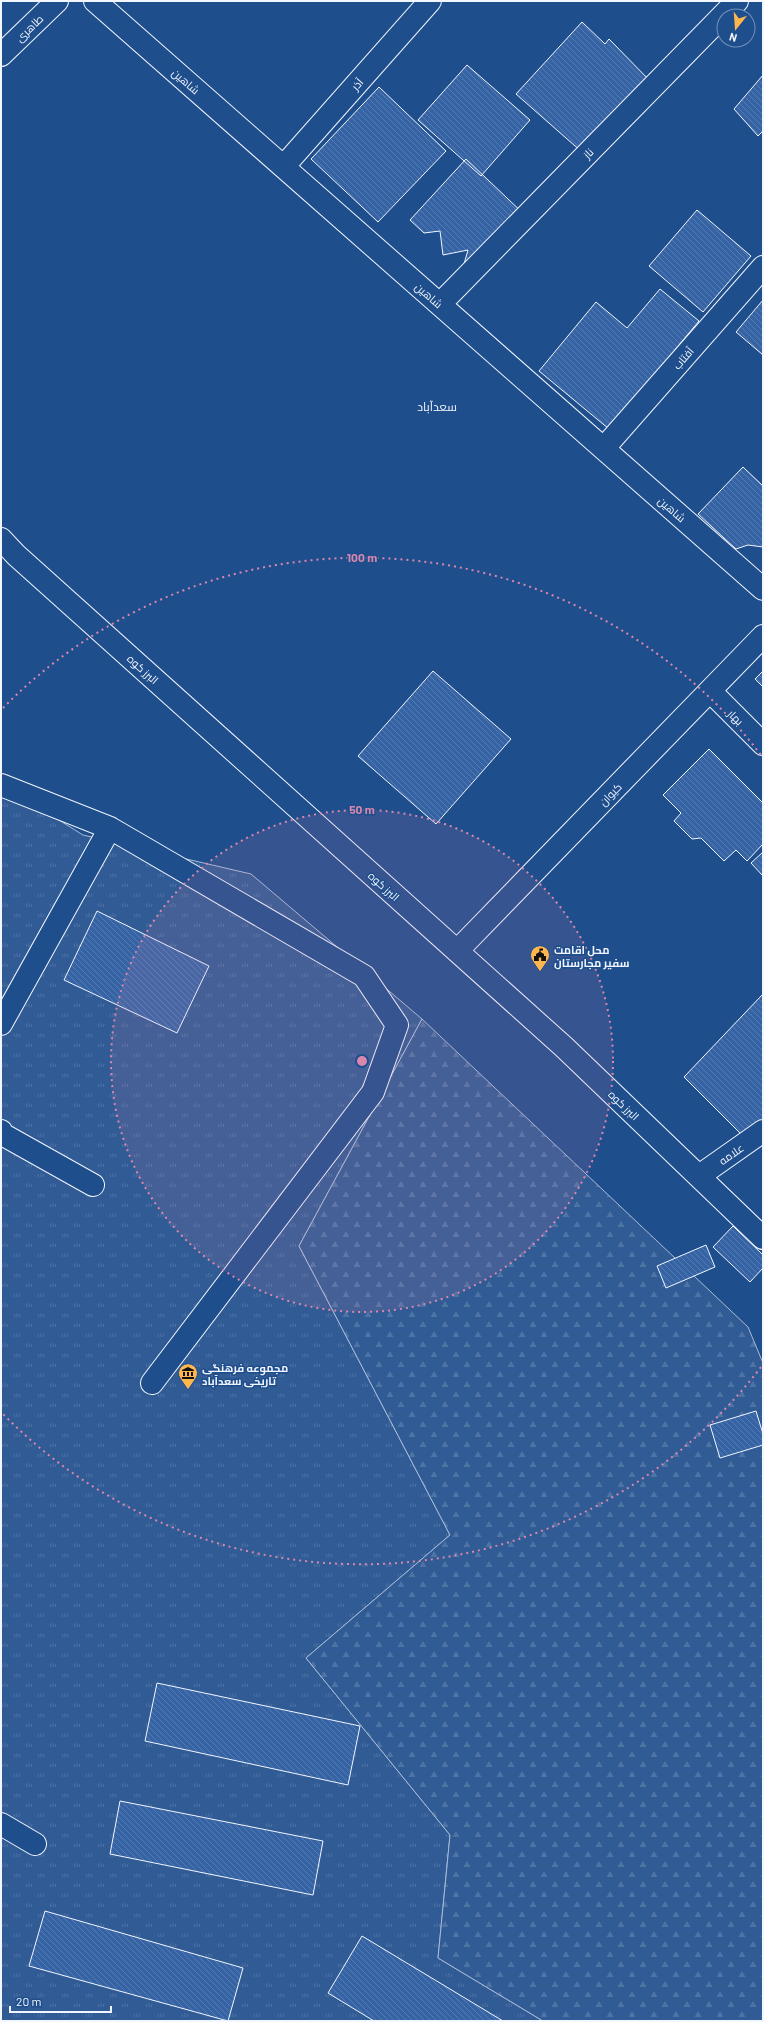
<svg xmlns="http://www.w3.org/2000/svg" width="764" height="2022" viewBox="0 0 764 2022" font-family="Barlow,Cairo,sans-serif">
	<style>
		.grass { fill: url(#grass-tufts); stroke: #a8bbd7 }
		.forest { fill: url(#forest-firs); stroke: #a8bbd7 }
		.building { fill: url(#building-back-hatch); stroke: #f2f6ff }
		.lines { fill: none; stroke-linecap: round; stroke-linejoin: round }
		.minor-casing { stroke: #f2f6ff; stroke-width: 24 }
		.minor { stroke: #1f4e8c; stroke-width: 22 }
		.ring { fill: none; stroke: #da87ad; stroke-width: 2; stroke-dasharray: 2 4 }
		.labels { text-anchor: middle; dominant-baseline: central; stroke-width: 3; stroke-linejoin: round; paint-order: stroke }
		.street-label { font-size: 11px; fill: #f2f6ff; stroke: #1f4e8c }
		.poi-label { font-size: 11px; font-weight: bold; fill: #f2f6ff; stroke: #1f4e8c; text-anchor: start }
		.neighbourhood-label { font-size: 12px; fill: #f2f6ff; stroke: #1f4e8c }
		.centre { fill: #da87ad; stroke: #1f4e8c; stroke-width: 2 }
		.ring-label { font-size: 12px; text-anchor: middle; font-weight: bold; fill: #da87ad; stroke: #1f4e8c; stroke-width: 3; stroke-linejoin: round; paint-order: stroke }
	</style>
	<defs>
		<pattern id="grass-tufts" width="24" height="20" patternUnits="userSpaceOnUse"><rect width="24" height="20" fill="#305b95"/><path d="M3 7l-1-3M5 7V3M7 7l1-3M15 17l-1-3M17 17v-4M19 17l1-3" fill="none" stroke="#4e73a5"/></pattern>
		<pattern id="forest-firs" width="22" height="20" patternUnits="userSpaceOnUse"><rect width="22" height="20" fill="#305b95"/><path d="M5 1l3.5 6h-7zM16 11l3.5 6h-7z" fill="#4e73a5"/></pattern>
		<pattern id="building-back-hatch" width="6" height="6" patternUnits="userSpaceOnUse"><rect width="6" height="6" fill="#3563a3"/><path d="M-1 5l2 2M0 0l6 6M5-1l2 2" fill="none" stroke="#537ab1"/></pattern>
	</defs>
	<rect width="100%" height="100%" fill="#1f4e8c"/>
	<path class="grass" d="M1,784L83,835L251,874L422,1019L299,1246L450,1535L306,1658L450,1835L438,1958L543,2021H1Z"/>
	<path class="forest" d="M422,1019L748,1327L763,1363V2021H543L438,1958L450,1835L306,1658L450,1535L299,1246Z"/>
	<path class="building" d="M582,22L605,44L609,39L652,83L583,153L516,94Z
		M467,65L530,120L481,176L418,120Z
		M763,75V131L758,136L734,109Z
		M379,87L446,151L378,222L311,159Z
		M466,159L528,218L462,271L468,250L443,255L440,231L424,233L410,220Z
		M697,210L751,256L703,312L649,266Z
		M660,289L699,321L609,429L539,371L596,302L627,328Z
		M763,300V355L736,332Z
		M743,467L763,486V547L748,545L736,549L698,514Z
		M433,671L511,739L436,824L358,756Z
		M763,671V687L755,679Z
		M709,749L763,803V844L747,861L736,850L724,861L701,838L692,839L674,821L681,813L663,795Z
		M763,852V876L751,863Z
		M97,911L209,966L177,1033L64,980Z
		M763,994V1131L749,1142L684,1077Z
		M733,1226L763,1255V1268L750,1282L713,1247Z
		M706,1245L715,1267L666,1288L657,1266Z
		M756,1411L763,1434V1445L720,1458L710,1425Z
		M157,1683L360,1726L348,1785L145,1741Z
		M120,1801L323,1841L313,1895L110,1854Z
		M45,1911L243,1968L228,2021L29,1966Z
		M362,1936L503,2021H374L328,1993Z"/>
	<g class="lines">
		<g class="minor-casing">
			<path id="minor" d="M95,1L763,589
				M1,55L57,1
				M284,166L430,1
				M440,304L737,1
				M604,448L763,267
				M1,539L16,555L564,1047L763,1238
				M710,691L763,744
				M1,785L110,828L1,1024
				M110,828L364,976L397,1025L373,1092L152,1383
				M457,951L763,636
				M1,1131L2,1134L93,1185
				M699,1176L763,1131
				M1,1824L35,1844"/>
		</g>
		<use href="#minor" class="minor"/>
	</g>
	<circle cx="362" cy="1061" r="251" fill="#da87ad" fill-opacity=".12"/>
	<g class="ring">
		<circle cx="362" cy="1061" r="251"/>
		<path d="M761 1367A503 503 0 0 1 3 1414M3 708A503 503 0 0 1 761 755"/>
	</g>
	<defs>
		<g id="civic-pin" transform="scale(1)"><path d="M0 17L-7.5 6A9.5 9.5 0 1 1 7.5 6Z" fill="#ffb74d" stroke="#1f4e8c"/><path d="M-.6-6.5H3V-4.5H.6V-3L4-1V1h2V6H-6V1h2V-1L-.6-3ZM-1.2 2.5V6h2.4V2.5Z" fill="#111"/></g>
		<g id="museum-pin" transform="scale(1)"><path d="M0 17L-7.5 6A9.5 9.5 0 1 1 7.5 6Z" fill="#ffb74d" stroke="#1f4e8c"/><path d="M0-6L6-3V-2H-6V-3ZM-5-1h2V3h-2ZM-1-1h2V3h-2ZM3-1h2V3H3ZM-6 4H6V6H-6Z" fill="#111"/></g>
	</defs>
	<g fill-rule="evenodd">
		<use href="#civic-pin" x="540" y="955"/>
		<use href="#museum-pin" x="188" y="1373"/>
	</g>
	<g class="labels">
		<g class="street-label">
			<text transform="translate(29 28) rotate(-44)">طاهری</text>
			<text transform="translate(186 81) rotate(41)">شاهین</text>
			<text transform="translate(357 84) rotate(-48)">آذر</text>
			<text transform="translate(588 153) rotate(-45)">ناز</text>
			<text transform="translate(429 295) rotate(41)">شاهین</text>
			<text transform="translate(683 358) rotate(-49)">آفتاب</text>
			<text transform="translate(672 509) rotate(41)">شاهین</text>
			<text transform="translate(143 669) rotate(42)">البرز کوه</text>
			<text transform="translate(736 717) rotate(45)">بهار</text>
			<text transform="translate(610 794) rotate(-46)">کیوان</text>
			<text transform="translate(384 886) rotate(42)">البرز کوه</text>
			<text transform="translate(624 1105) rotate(44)">البرز کوه</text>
			<text transform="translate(731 1154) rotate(-35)">علامه</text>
		</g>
		<g class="poi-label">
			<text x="554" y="949">محل اقامت<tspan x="554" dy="13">سفیر مجارستان</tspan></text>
			<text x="202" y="1367">مجموعه فرهنگی<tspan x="202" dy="13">تاریخی سعدآباد</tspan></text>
		</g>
		<g class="neighbourhood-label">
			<text x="437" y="406">سعدآباد</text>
		</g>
	</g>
	<circle cx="362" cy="1061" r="6" class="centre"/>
	<g class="ring-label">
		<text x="362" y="562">100 m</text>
		<text x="362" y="814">50 m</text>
	</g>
	<rect width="764" height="2022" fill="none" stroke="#f2f6ff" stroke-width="4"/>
	<g transform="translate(736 28) rotate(197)"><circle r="19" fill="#1f4e8c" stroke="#7391ba"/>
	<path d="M0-3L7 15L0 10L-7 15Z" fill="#ffb74d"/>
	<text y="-6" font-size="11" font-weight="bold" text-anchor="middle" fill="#f2f6ff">N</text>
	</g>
	<path d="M10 2006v6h101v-6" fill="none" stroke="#f2f6ff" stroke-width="2"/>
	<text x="16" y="2006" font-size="12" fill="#f2f6ff" stroke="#1f4e8c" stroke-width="3" paint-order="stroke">20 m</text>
</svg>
